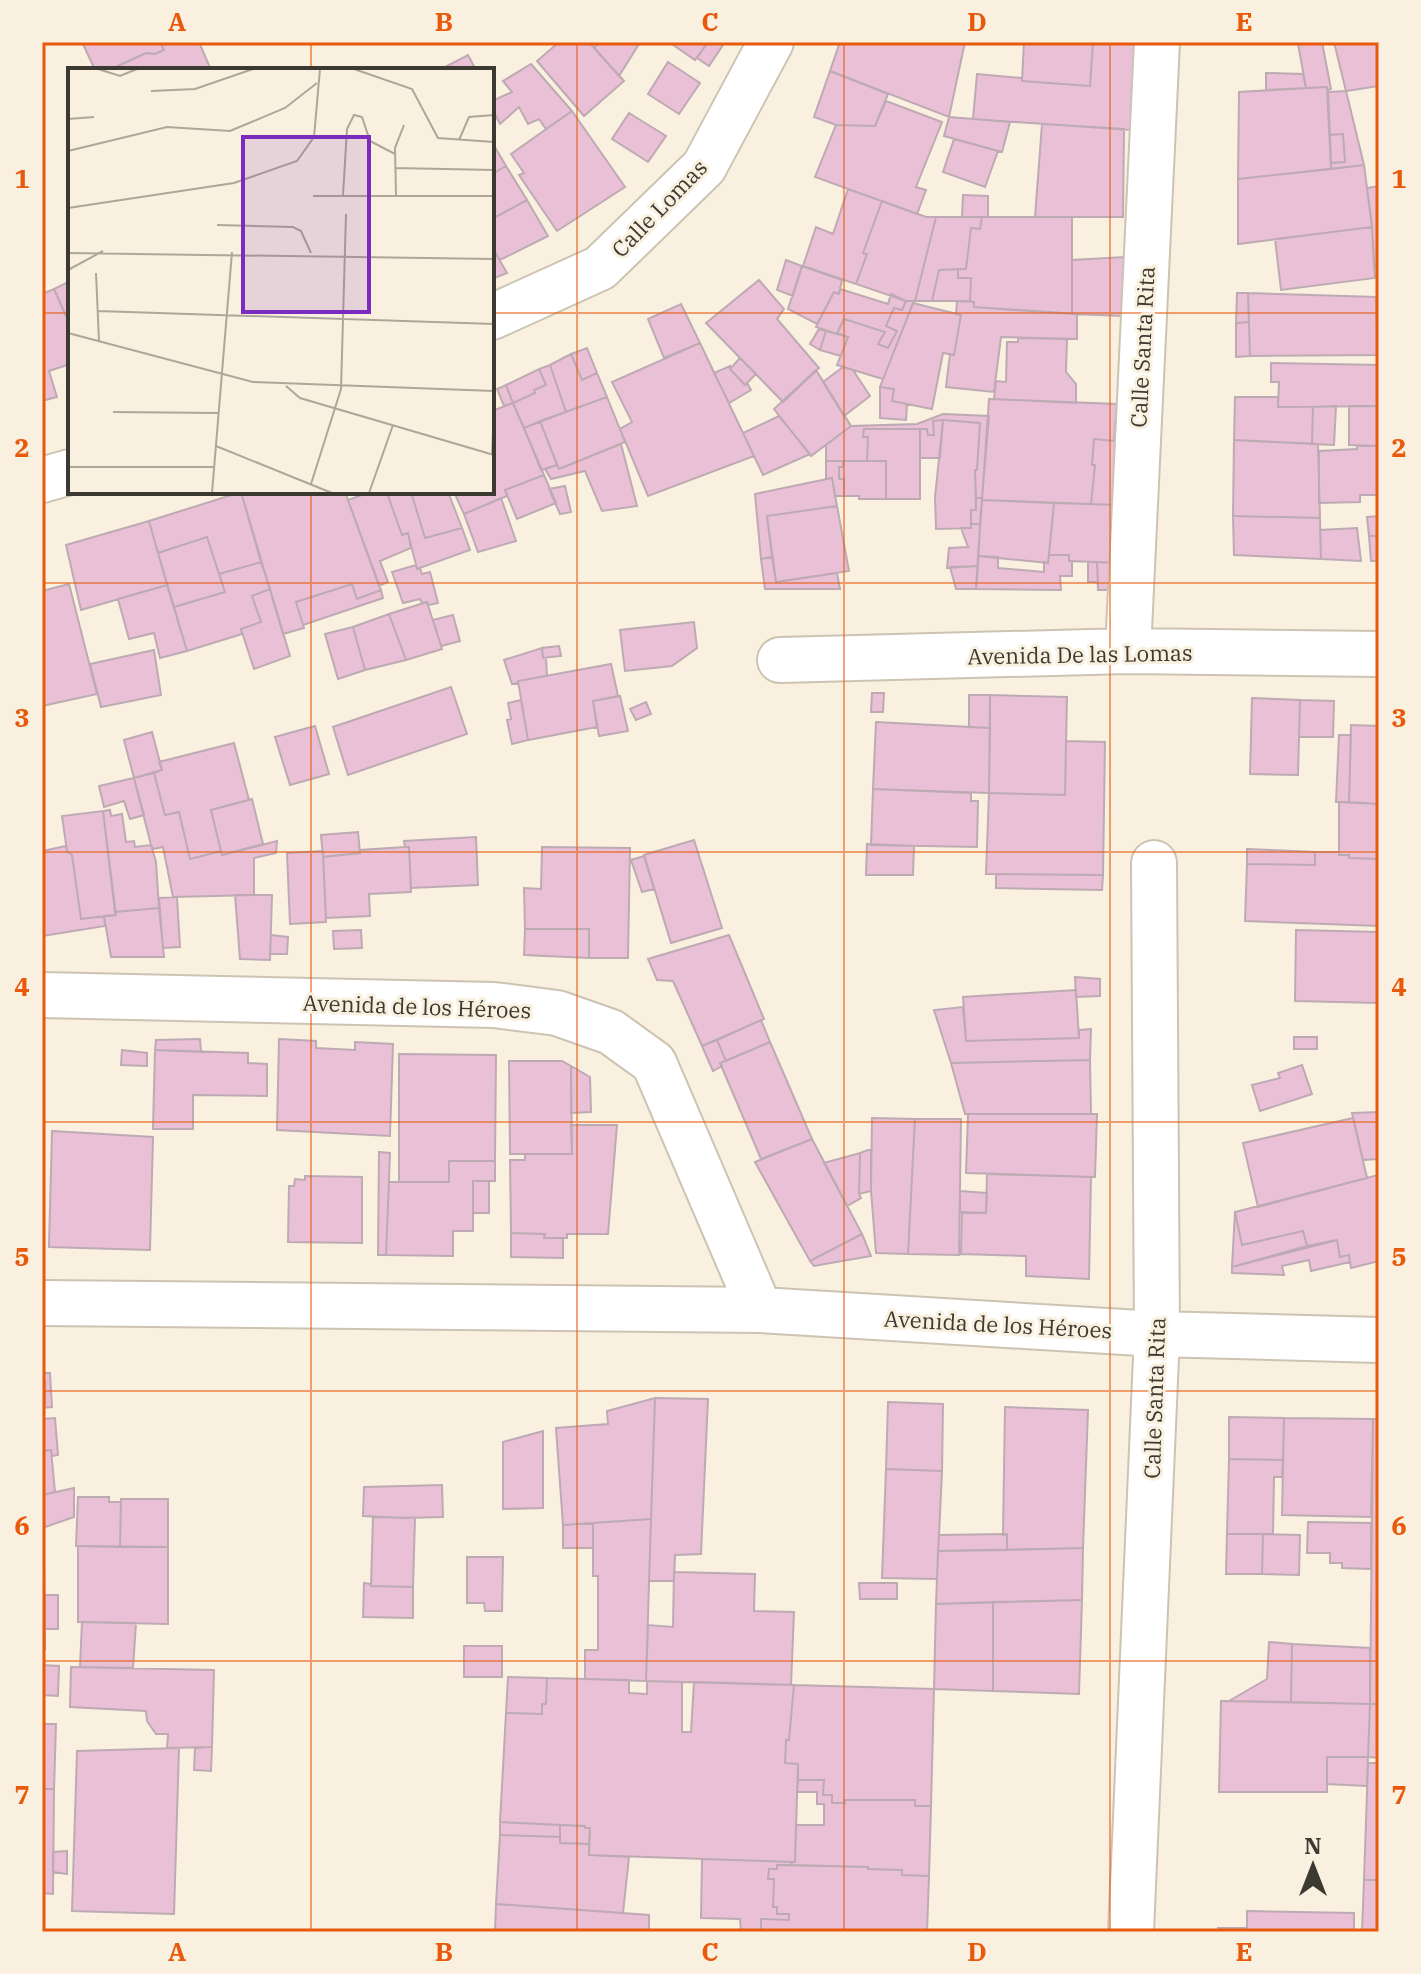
<svg xmlns="http://www.w3.org/2000/svg" width="1421" height="1974" viewBox="0 0 1421 1974" font-family="'IBM Plex Serif',serif">
	<style>
		.building { fill: #eac0d6; stroke: #bdaab3; stroke-width: 2 }
		.lines { fill: none; stroke-linecap: round; stroke-linejoin: round }
		.minor-casing { stroke: #cdc3b2; stroke-width: 48 }
		.minor { stroke: #fff; stroke-width: 44 }
		.grid { fill: none; stroke: #e8590c; stroke-width: 2; stroke-opacity: 0.55 }
		.labels { text-anchor: middle; dominant-baseline: central; stroke-width: 6; stroke-linejoin: round; paint-order: stroke }
		.street-label { font-size: 22px; fill: #3c3832; stroke: #faf0df }
		.inset-road { fill: none; stroke: #aea69a; stroke-width: 2 }
		.view { fill: #7b2cbf; fill-opacity: 0.15; stroke: #7b2cbf; stroke-width: 4 }
		.inset-edge { fill: none; stroke: #3c3832; stroke-width: 4 }
		.neatline { fill: none; stroke: #e8590c; stroke-width: 3 }
		.grid-label { font-size: 26px; text-anchor: middle; font-weight: bold; fill: #e8590c }
	</style>
	<rect width="100%" height="100%" fill="#faf0df"/>
	<path class="building" d="M82,42H160L164,50L155,54L146,53L109,70H95Z
		M160,42H199L211,70H109L146,53L155,54L164,50Z
		M559,42H589L624,81L584,116L537,61Z
		M599,42H636L639,44L619,76L594,48Z
		M669,42H708L695,60Z
		M708,42H725L709,66L697,58Z
		M840,42H965L949,117L830,71Z
		M1024,42H1093L1090,86L1022,81Z
		M1093,42H1135L1131,130L973,119L977,74L1022,78V81L1090,86Z
		M1309,42H1322L1331,89L1327,90V87L1306,88L1298,44Z
		M1334,42H1379V86L1346,91Z
		M468,55L476,70H448L445,67Z
		M668,62L700,83L679,114L648,94Z
		M531,64L572,111L546,129L539,119L528,124L519,107L500,124L492,109V101L512,92L503,81Z
		M830,71L888,94L875,126L836,125L814,117Z
		M1266,73L1303,74L1306,88L1266,90Z
		M1327,87L1331,169L1238,179L1239,92Z
		M1346,91L1364,165L1331,169V163L1345,162L1343,134L1330,135L1328,92Z
		M886,101L942,122L916,187L926,190L917,214L815,177L836,125L875,126Z
		M572,111L625,187L557,231L519,175L524,173L511,154Z
		M629,113L666,136L648,162L612,139Z
		M949,117L1010,122L1002,152L944,136Z
		M1042,124L1124,129L1123,217H1035Z
		M1343,134L1345,162L1331,163L1330,135Z
		M954,139L998,151L985,187L943,172Z
		M492,142L506,166L492,174Z
		M1364,165L1372,227L1238,244V179Z
		M506,166L527,200L492,219V174Z
		M1379,186V266L1374,267L1372,226L1367,188Z
		M848,189L882,201L863,253L867,254L856,284L803,266L816,227L833,234Z
		M963,195L988,196V217H962Z
		M527,200L548,236L500,260L492,247V219Z
		M882,201L926,217H936L915,301H906L856,284L867,254L863,253Z
		M936,217H982L980,229L971,228L966,269L939,270L932,301H915Z
		M982,217H1072V314L974,307V302L970,301L971,278H958V269H966L971,228L980,229Z
		M1372,227L1375,278L1281,290L1275,239Z
		M492,247L507,273L492,279Z
		M1125,257L1124,316L1072,314V260Z
		M786,260L802,266L793,296L777,290Z
		M802,266L842,280L839,294L834,292L817,324L788,309Z
		M958,269V278H971L970,301H932L939,270Z
		M759,280L784,309L777,319L819,368L783,402L706,323Z
		M70,281V325L54,289Z
		M54,289L70,325V364L49,371L57,397L42,401V294Z
		M840,289L888,304L891,294L906,301L902,310L894,308L886,326L897,331L888,348L878,344L885,332L844,319L837,334L816,327L834,292L839,294Z
		M1237,293H1248L1249,322L1236,323Z
		M1248,293L1376,297L1378,355L1250,356Z
		M906,301H914L883,379L837,365L848,337L837,333L844,319L885,332L878,344L888,348L897,331L886,326L894,308L902,310Z
		M957,301L974,302V307L1077,314V339L1001,337L994,392L946,387L950,354L954,355L961,315L956,314Z
		M913,303L961,315L954,355L943,353L932,409L892,401L894,389L880,387Z
		M681,304L700,343L664,358L648,319Z
		M1249,322L1250,356L1236,357V323Z
		M819,329L826,331L820,350L810,344Z
		M826,331L848,337L841,356L820,350Z
		M1018,338L1067,339L1066,372L1076,384V403L994,399L996,381L1006,382L1007,342H1018Z
		M700,343L754,456L648,496L620,429L632,422L612,382Z
		M587,348L597,373L582,380L571,354Z
		M571,354L582,380L597,373L607,397L566,412L550,365Z
		M740,358L756,374L745,385L730,369Z
		M1271,363L1379,365V406L1278,407L1279,382H1271Z
		M550,365L566,412L524,428L513,403L535,393L534,390L546,385L539,369Z
		M730,366V369L745,385L747,383L751,390L729,403L714,373Z
		M843,367L853,370L870,396L844,416L823,382Z
		M539,369L546,385L534,390L535,393L513,403L506,385Z
		M816,370L851,426L811,456L774,409Z
		M506,385L513,403L504,406L497,389Z
		M880,387L894,389L892,401L907,404L906,420L880,418Z
		M607,397L625,442L559,469L540,421Z
		M1235,397H1278V407H1313L1312,444L1234,440Z
		M989,399L1117,404L1114,441L1094,439L1092,465H1095L1091,504L982,500Z
		M513,403L544,475L505,490L507,496L464,514L454,492H492V411Z
		M1117,404L1121,405L1119,505L1091,504L1095,465H1092L1094,439L1114,441Z
		M1336,406L1334,445L1312,444L1313,407Z
		M1349,406H1379V446L1349,445Z
		M943,414L989,416L982,498H976L975,470H977L980,423L943,420L933,421L934,435H928L927,429H864L863,437H868L867,461H826V445L851,426L917,424Z
		M779,416L810,454L763,475L743,433Z
		M943,420L980,423L977,470H975L976,510H971V528L936,529L935,497Z
		M943,420L940,458H920V429H927L928,435H934L933,421Z
		M540,421L557,465L541,470L524,428Z
		M864,429H920V499H886V461H867L868,437H863Z
		M1234,440L1318,444L1320,518L1233,516Z
		M621,444L637,506L602,511L585,471L551,479L545,469L557,465L559,469Z
		M1357,446H1379V495H1360V502L1319,503V451L1357,449Z
		M826,461H843V467H839V479H844V496H835L832,478L826,479Z
		M843,461H886V499H859V496H844V479H839V467H843Z
		M544,475L556,503L517,519L505,490Z
		M832,478L837,506L767,516L772,557L761,559L755,494Z
		M565,486L571,512L560,514L549,489Z
		M241,492L261,562L219,574L207,537L158,553L149,521Z
		M241,492H345L381,590L357,599L352,584L296,602L304,628L283,634Z
		M370,492H394L395,494L388,496L402,535L408,533L411,548L380,561L388,582L379,586L348,500Z
		M394,492H411L425,538L462,528L470,550L417,569L408,533L402,535L388,496L395,494Z
		M411,492H448L462,528L425,538Z
		M501,498L516,541L478,552L464,514Z
		M976,498H982L980,524H971V510H976Z
		M982,500L1054,503L1048,563L978,556Z
		M1054,503L1119,505L1118,563L1069,561V555H1049Z
		M837,506L849,571L776,582L767,516Z
		M1233,516L1320,518L1321,559L1234,555Z
		M1379,516V536H1369L1367,517Z
		M149,521L167,585L81,610L66,545Z
		M971,524H980L978,566L947,568L949,548L968,547L961,528H971Z
		M1357,528L1361,561L1321,559L1320,530Z
		M1369,536H1379V561H1371Z
		M207,537L225,592L174,607L158,553Z
		M1049,555H1069V561H1072V576H1060L1061,590L976,589L978,556L998,557V568L1044,572V562L1048,563Z
		M772,557L776,582L837,573L840,589H765L761,559Z
		M261,562L270,589L252,596L261,622L241,629L242,634L187,651L174,607L225,592L219,574Z
		M1088,562H1097L1098,582H1088Z
		M1097,562L1118,563V590H1098Z
		M416,565L417,569L420,568L422,574L430,572L438,603L428,605L427,602L422,603L420,599L403,603L392,572Z
		M978,566L976,589H956L950,567Z
		M69,584L97,694L42,706V591Z
		M352,584L357,599L381,590L383,598L303,625L296,602Z
		M167,585L187,651L160,658L154,633L129,639L118,599Z
		M270,589L290,656L254,669L241,629L261,622L252,596Z
		M427,602L442,649L406,660L389,614Z
		M389,614L406,660L365,670L353,627Z
		M453,615L460,641L441,646L433,620Z
		M694,622L697,648L672,666L625,671L620,630Z
		M353,627L365,670L338,679L325,634Z
		M559,646L561,656L543,658L542,648Z
		M542,648L543,658H546L547,676L518,681V683L512,684L504,660Z
		M154,650L161,695L101,707L90,664Z
		M611,664L618,696L593,701L597,727L528,740L518,681Z
		M451,687L467,734L348,775L333,727Z
		M872,693H884L883,712H871Z
		M969,695H990V728L969,727Z
		M990,695L1067,697L1065,795L989,793Z
		M620,696L628,731L599,736L593,701Z
		M1252,698L1300,700L1298,775L1250,774Z
		M521,700L528,740L512,744L507,720L511,719L508,703Z
		M1300,700L1334,701L1333,737H1299Z
		M646,702L651,714L636,720L630,709Z
		M876,722L990,728L989,793L873,789Z
		M1351,725L1379,726V804L1349,802Z
		M315,726L329,774L290,785L275,737Z
		M152,732L162,770L134,778L124,740Z
		M1339,735H1351L1349,802H1336Z
		M1066,741L1105,742L1103,875L986,874L989,793L1065,795Z
		M234,743L249,800L211,810L221,851L190,859L179,812L165,815L154,773L162,770L159,762Z
		M154,773L165,815L179,812L190,859L221,851L222,855L277,841L276,853L254,858V895L173,897L163,847L153,849L151,845L134,778Z
		M134,778L144,815L130,819L124,801L104,807L99,786Z
		M873,789L971,793V801H978L977,847L871,845Z
		M252,799L263,844L222,855L211,810Z
		M1339,802L1379,804V859L1349,858V855H1339Z
		M110,810L111,816L122,814L126,842L134,841L135,847L151,845L156,862L159,908L115,912L103,811Z
		M103,811L116,915L81,919L72,855L67,851L62,816Z
		M358,832L360,853L323,857L321,835Z
		M476,837L478,885L411,888L409,847H405L404,841Z
		M694,840L722,928L671,943L644,855Z
		M867,844L914,846L913,875H866Z
		M66,846L67,851L72,855L81,919L104,916L105,926L42,936V851Z
		M405,847H409L411,892L369,894L370,916L326,918L323,857L360,853V850Z
		M542,847L630,848L628,958H589V929H525L524,888L541,889Z
		M1247,849L1315,852V865L1247,864Z
		M323,851L326,922L290,924L287,853Z
		M1315,852H1339V855H1349V858L1379,859V926L1245,921L1247,864L1315,865Z
		M644,856L654,889L642,892L631,860Z
		M996,874L1103,875L1102,890L996,888Z
		M235,895H272L270,960L240,959Z
		M177,897L180,947L163,948L159,898Z
		M159,908L164,957H111L104,916L116,915L115,912Z
		M525,929H589V958L524,955Z
		M361,930L362,948L334,949L333,931Z
		M1296,930L1379,932V1003L1295,1001Z
		M271,935L288,937L287,954H270Z
		M729,935L764,1019L702,1046L673,981L657,980L648,959Z
		M1075,977L1100,979V996L1076,997Z
		M1076,990L1079,1038L966,1041L963,997Z
		M963,1007L966,1041L1079,1038V1030L1091,1029L1090,1060L951,1063L934,1010Z
		M761,1020L770,1042L726,1061L717,1040Z
		M1294,1037H1317V1049H1294Z
		M200,1039L201,1052L155,1050L156,1040Z
		M279,1039L316,1041V1048L355,1050V1042L393,1044L390,1136L277,1130Z
		M717,1040L726,1061L720,1063L722,1066L713,1071L702,1046Z
		M770,1042L812,1139L761,1159L720,1063Z
		M122,1050L147,1053V1066L121,1065Z
		M155,1050L248,1053V1063L267,1064V1096L193,1095V1129H153Z
		M399,1054L496,1055L495,1161H449V1182H399Z
		M1090,1060L1091,1114H965L951,1063Z
		M509,1061H562L571,1066L572,1154H510Z
		M1302,1065L1312,1094L1260,1111L1252,1085L1280,1078L1278,1073Z
		M571,1066L590,1077L591,1112L571,1113Z
		M1379,1112V1159L1363,1160L1352,1113Z
		M968,1114H1097L1095,1177L966,1173Z
		M872,1118L915,1119L908,1254L876,1253L871,1191Z
		M1353,1118L1367,1178L1258,1207L1243,1143Z
		M915,1119H961L959,1255L908,1254Z
		M571,1125H617L608,1234H567V1238H544L545,1234L511,1233L510,1160H525V1154H572Z
		M52,1131L153,1137L150,1250L49,1247Z
		M812,1139L862,1234L810,1261L755,1162Z
		M871,1149V1191L859,1194L860,1153Z
		M379,1152L390,1153L386,1255H378Z
		M860,1153L859,1194L861,1198L847,1206L824,1163Z
		M449,1161H495V1181H473V1231H453V1256L386,1255L389,1182H449Z
		M987,1174L1091,1177L1089,1279L1026,1276V1256L961,1254L962,1212L986,1213Z
		M1378,1175L1379,1261L1351,1268L1349,1255L1340,1257L1337,1240L1307,1246L1303,1231L1242,1245L1235,1212Z
		M305,1176L362,1177V1243L288,1242L289,1186H294L295,1179L305,1180Z
		M473,1181H489V1213H473Z
		M960,1191L987,1193L986,1213H960Z
		M1235,1212L1242,1245L1303,1231L1307,1246L1232,1267Z
		M511,1233L545,1234L544,1238H563V1258L511,1257Z
		M862,1234L871,1256L814,1266L810,1261Z
		M1337,1240L1340,1257L1349,1255L1350,1262L1311,1271L1309,1260L1282,1266L1284,1275L1232,1273V1267Z
		M42,1373H50L52,1407L42,1408V1404H45V1382L42,1381Z
		M655,1398L708,1399L701,1554L675,1555L674,1581H649Z
		M655,1398L651,1519L563,1525L556,1428L608,1424L607,1411Z
		M888,1402L943,1404L942,1471L886,1469Z
		M1005,1407L1088,1410L1083,1548L1007,1550V1534L1003,1535Z
		M1229,1417L1284,1418L1283,1460L1229,1459Z
		M55,1418L58,1455L52,1456L51,1450L42,1451V1419Z
		M1284,1418L1373,1419L1371,1517L1282,1515Z
		M1373,1419H1379V1704H1370Z
		M543,1431V1508L503,1509V1442Z
		M51,1450L55,1492L42,1495V1451Z
		M1229,1459L1283,1460L1282,1477H1274L1273,1534H1227Z
		M886,1469L942,1471L937,1579L882,1578Z
		M442,1485L443,1517L404,1518L363,1516L364,1487Z
		M74,1488V1517L42,1528V1495Z
		M78,1497H109V1502H121L120,1547L76,1546Z
		M121,1499H168V1547H120Z
		M373,1517L415,1518L413,1587L371,1586Z
		M651,1519L646,1681L585,1679V1650H598V1576H593V1523Z
		M1308,1522L1371,1523V1569L1342,1568V1563H1330V1553H1307Z
		M593,1523V1548H563V1525Z
		M1007,1534V1550L938,1551L939,1535Z
		M1227,1534H1263L1262,1574H1226Z
		M1263,1534L1300,1535L1299,1575L1262,1574Z
		M78,1546L168,1547V1624L78,1622Z
		M1083,1548L1082,1600L936,1604L938,1551Z
		M42,1557H44L45,1649H42Z
		M467,1557H503L502,1611H485L484,1603H467Z
		M674,1572L755,1574L754,1611L794,1612L791,1685L646,1681L648,1625L673,1627Z
		M364,1583L371,1584V1586L413,1587V1618L363,1617Z
		M859,1583H897V1599H860Z
		M45,1595H58V1629H45Z
		M1082,1600L1079,1694L993,1691V1602Z
		M993,1602V1691L934,1689L936,1604Z
		M82,1622L136,1623L133,1668L80,1667Z
		M1269,1642L1292,1644L1291,1702L1229,1701L1267,1679Z
		M1292,1644L1370,1648V1704L1291,1702Z
		M464,1646H502V1677H464Z
		M42,1665L59,1666L58,1696L42,1695Z
		M71,1667L214,1670L212,1747L167,1748L168,1734H156L147,1721L146,1711L70,1707Z
		M508,1677L547,1678L546,1704H542V1714L506,1713Z
		M547,1678L629,1680V1693L647,1694V1681L682,1682V1732H691L694,1682L794,1685L789,1740H786L785,1763L798,1764L795,1862L589,1855L590,1828H585V1826L500,1822L506,1713L542,1714V1704H546Z
		M794,1685L934,1689L931,1806H915V1800H845V1803H832V1795H823L824,1780H798V1764L785,1763L786,1740H789Z
		M1221,1701L1370,1704L1368,1757H1327V1792H1219Z
		M1370,1704H1379V1758L1368,1757Z
		M42,1724H56L54,1789H42Z
		M212,1747L211,1771L194,1770L195,1748Z
		M179,1748L174,1914L72,1911L77,1751Z
		M1327,1757H1368L1367,1786L1327,1784Z
		M1368,1763H1379V1880H1364Z
		M798,1780H824L823,1795H832V1803H845V1800H915V1806H931L929,1876L902,1875V1870L868,1869V1867L791,1865L792,1862H795L796,1825H824V1804H817V1792H797Z
		M42,1789H54L53,1894L42,1893Z
		M500,1822L560,1825V1837L500,1835Z
		M560,1825L585,1826V1828H590L589,1844L560,1843Z
		M500,1835L560,1837V1843L589,1844V1855L629,1857L623,1913L496,1904Z
		M67,1851V1874L53,1872V1852Z
		M702,1859L792,1862L791,1865H777V1869H769L768,1879H774L773,1907H777V1914H789V1920L761,1919V1932H741L740,1919L701,1918Z
		M777,1865L868,1867V1869L902,1870V1875L929,1876L927,1932H761V1919L789,1920V1914H777V1907H773L774,1879H768L769,1869H777Z
		M1364,1880H1379V1932H1362Z
		M496,1904L649,1915V1932H495Z
		M1247,1911L1354,1913V1932H1218V1928H1247Z"/>
	<g class="lines">
		<g class="minor-casing">
			<path id="minor" d="M492,317L600,268L704,167L771,42
				M42,480L70,472
				M1128,651L1157,42
				M780,660L1128,651L1379,654
				M42,995L494,1005L557,1013L611,1032L654,1063L760,1310
				M42,1303L760,1310L1157,1334L1379,1340
				M1131,1932L1157,1334L1154,863"/>
		</g>
		<use href="#minor" class="minor"/>
	</g>
	<path class="grid" d="M311,42V70M577,42V1932M844,42V1932M1110,42V1932M42,313H70M492,313H1379M311,492V1932M42,583H1379M42,852H1379M42,1122H1379M42,1391H1379M42,1661H1379"/>
	<g class="labels">
		<g class="street-label">
			<text transform="translate(659 208) rotate(-46)">Calle Lomas</text>
			<text transform="translate(1142 347) rotate(-87)">Calle Santa Rita</text>
			<text transform="translate(1080 654) rotate(-1)">Avenida De las Lomas</text>
			<text transform="translate(417 1006) rotate(2)">Avenida de los Héroes</text>
			<text transform="translate(998 1324) rotate(3)">Avenida de los Héroes</text>
			<text transform="translate(1154 1398) rotate(-88)">Calle Santa Rita</text>
		</g>
	</g>
	<g transform="translate(68 68)">
		<rect width="426" height="426" fill="#faf0df"/>
		<path class="inset-road" d="M30,1L52,8L69,1M286,1L344,21L370,70L426,74M83,23L127,21L185,1M0,51L26,49M391,72L401,49L426,47M0,83L99,59L162,63L217,40L249,15M327,100L426,102M275,127L279,61L286,47L294,49L302,73L327,86M328,127L327,80L336,57M245,128H426M0,140L166,115L229,93L246,69L252,1M149,157L225,159L233,163L243,185M0,185L426,191M0,202L35,183M28,205L31,273M30,243L426,256M0,265L185,314L426,323M218,318L232,330L426,387M45,344L150,345M148,378L264,425M424,387L426,341M0,399H146M243,416L273,321L278,146M144,425L164,184M301,425L325,357"/>
		<path class="view" d="M175,69H301V244H175Z"/>
		<rect width="426" height="426" class="inset-edge"/>
	</g>
	<rect width="1421" height="1974" fill="none" stroke="#faf0df" stroke-width="88"/>
	<g transform="translate(1313 1866)" stroke="#faf0df" stroke-width="6" paint-order="stroke">
	<path d="M0-6L14 30L0 20L-14 30Z" fill="#3c3832"/>
	<text y="-12" font-size="22" font-weight="bold" text-anchor="middle" fill="#3c3832">N</text>
	</g>
	<rect x="44" y="44" width="1333" height="1886" class="neatline"/>
	<g class="grid-label">
		<text x="177" y="31">A</text>
		<text x="444" y="31">B</text>
		<text x="710" y="31">C</text>
		<text x="977" y="31">D</text>
		<text x="1244" y="31">E</text>
		<text x="22" y="188">1</text>
		<text x="1399" y="188">1</text>
		<text x="22" y="457">2</text>
		<text x="1399" y="457">2</text>
		<text x="22" y="727">3</text>
		<text x="1399" y="727">3</text>
		<text x="22" y="996">4</text>
		<text x="1399" y="996">4</text>
		<text x="22" y="1266">5</text>
		<text x="1399" y="1266">5</text>
		<text x="22" y="1535">6</text>
		<text x="1399" y="1535">6</text>
		<text x="22" y="1804">7</text>
		<text x="1399" y="1804">7</text>
		<text x="177" y="1961">A</text>
		<text x="444" y="1961">B</text>
		<text x="710" y="1961">C</text>
		<text x="977" y="1961">D</text>
		<text x="1244" y="1961">E</text>
	</g>
</svg>
